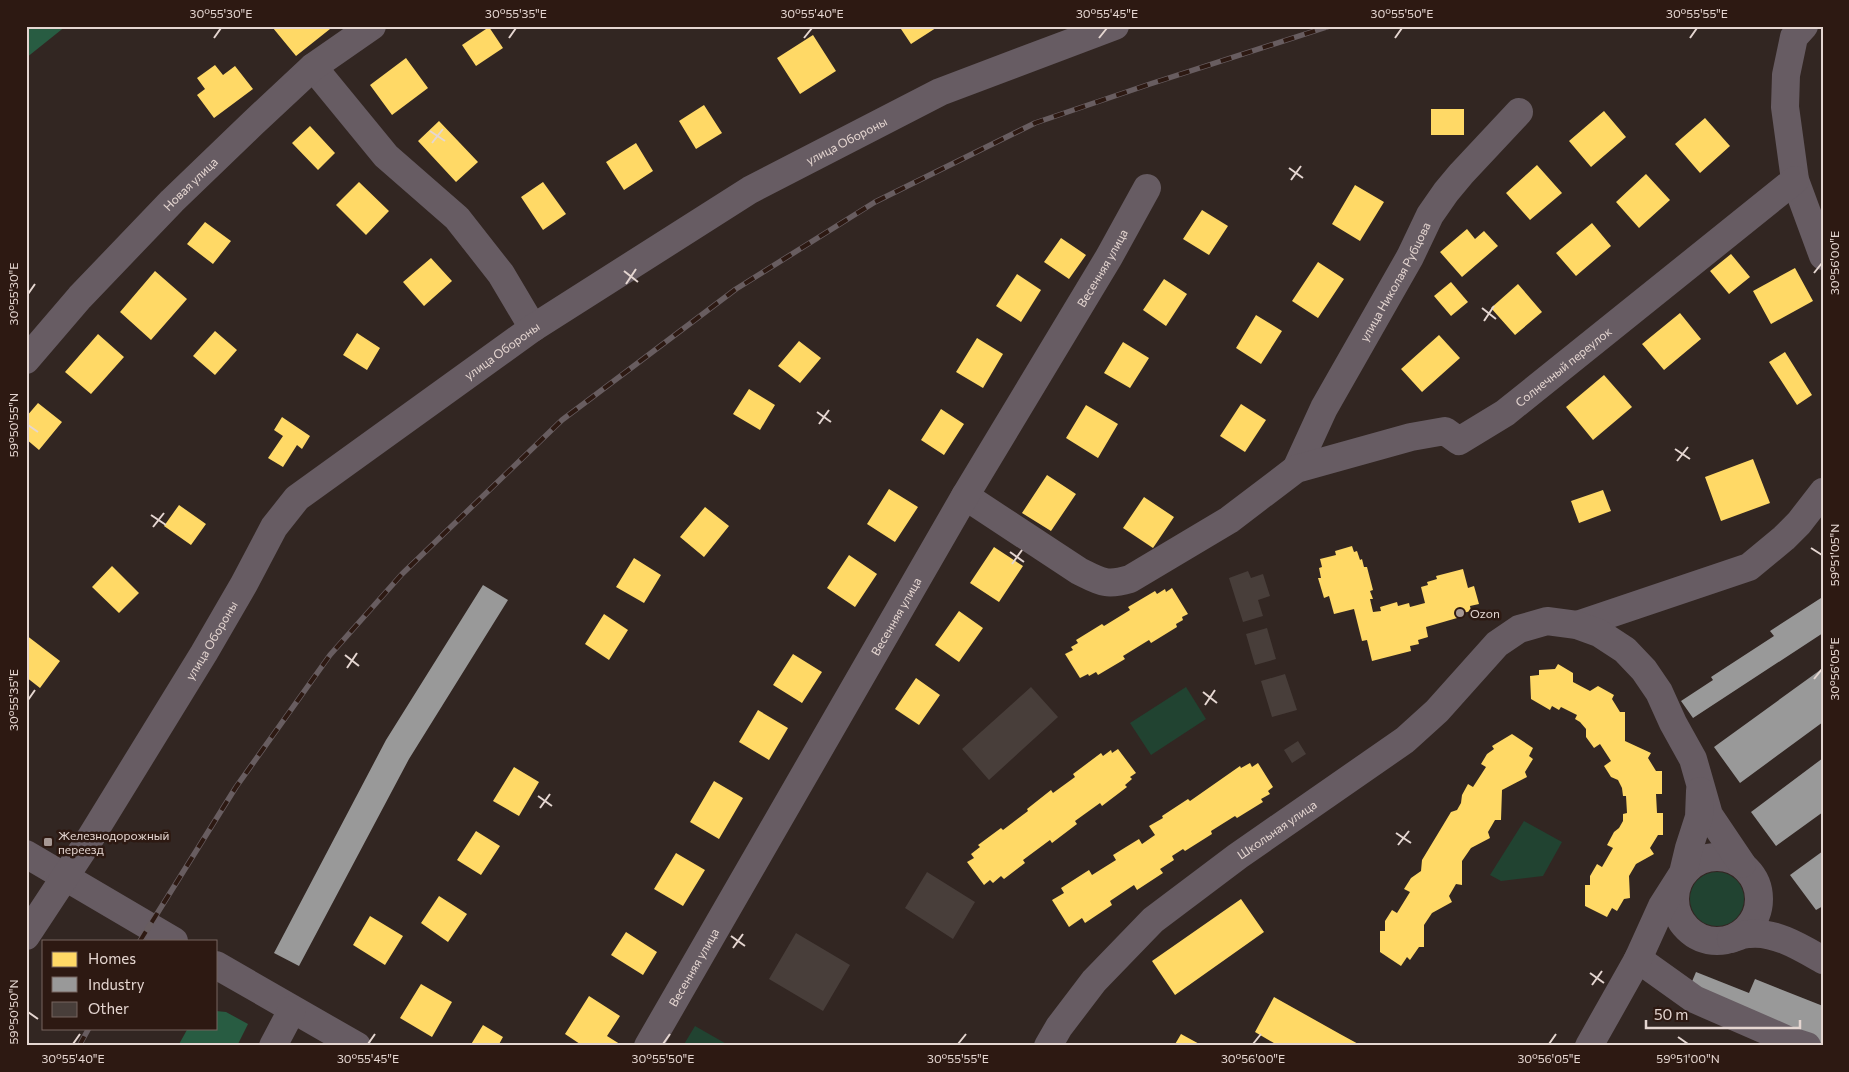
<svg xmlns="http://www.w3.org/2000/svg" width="1849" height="1072" viewBox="0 0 1849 1072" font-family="Commissioner,sans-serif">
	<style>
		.green { fill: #214331 }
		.forest { fill: #285c42 }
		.homes { fill: #ffd966 }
		.industry { fill: #999 }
		.building { fill: #483e3a }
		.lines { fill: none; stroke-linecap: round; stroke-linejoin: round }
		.minor { stroke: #675c63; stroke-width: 28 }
		.rail-casing { stroke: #685d60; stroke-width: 5.5 }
		.rail { stroke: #2d1912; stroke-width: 4; stroke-dasharray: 11; stroke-linecap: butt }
		.ticks { fill: none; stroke: #e5d6d1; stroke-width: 2 }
		.poi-dot { fill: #a69894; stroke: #2d1912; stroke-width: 2 }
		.labels { text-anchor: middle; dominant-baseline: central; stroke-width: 5; stroke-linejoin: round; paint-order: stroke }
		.street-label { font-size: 12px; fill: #e5d6d1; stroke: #2d1912 }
		.poi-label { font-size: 12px; fill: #e5d6d1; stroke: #2d1912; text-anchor: start }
		.neatline { fill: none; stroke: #e5d6d1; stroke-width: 2 }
		.ticks-label { font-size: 12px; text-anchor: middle; fill: #e5d6d1 }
	</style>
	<rect width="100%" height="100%" fill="#322622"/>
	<path class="green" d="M1186,687L1206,719L1151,755L1130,723Z
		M1524,821L1562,842L1543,876L1501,881L1490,875Z
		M1690 899a27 27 0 1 1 54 0a27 27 0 1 1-54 0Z
		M695,1026L730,1046H683Z"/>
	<path class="forest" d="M26,26H66L26,58Z
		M216,1011L226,1012L248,1024L237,1046H178L188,1028H216Z"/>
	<path class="homes" d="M275,26H327L330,29L296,56L273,28Z
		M899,26H939L911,44Z
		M489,27L503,48L476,66L462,45Z
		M813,35L836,71L800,94L777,58Z
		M406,58L428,88L392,115L370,85Z
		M215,65L223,75L235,66L253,89L214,118L197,95L205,89L197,78Z
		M704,105L722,133L696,149L679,121Z
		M1431,109H1464V135H1431Z
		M1604,111L1626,137L1591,167L1569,141Z
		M1705,118L1730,146L1700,173L1675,144Z
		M439,121L478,162L456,182L418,141Z
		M310,126L335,153L318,170L292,143Z
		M636,143L653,171L624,190L606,162Z
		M1537,165L1562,193L1530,220L1506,193Z
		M1646,174L1670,200L1639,228L1616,202Z
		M359,182L389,211L366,235L336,205Z
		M543,182L566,214L543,230L521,197Z
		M1355,185L1384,202L1360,241L1332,224Z
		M1202,210L1228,226L1209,255L1183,239Z
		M205,222L231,241L213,264L187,244Z
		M1592,223L1611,246L1576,276L1556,253Z
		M1467,229L1475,239L1484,231L1498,246L1462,277L1440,252Z
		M1061,238L1086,255L1069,279L1044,262Z
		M1731,254L1750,277L1729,294L1710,271Z
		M431,258L452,281L424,306L403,282Z
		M1318,262L1344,279L1318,318L1292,301Z
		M1795,268L1813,301L1771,324L1753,291Z
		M155,271L187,299L151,340L120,312Z
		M1017,274L1041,290L1021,322L996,306Z
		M1164,279L1187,294L1166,326L1143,310Z
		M1451,282L1468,302L1451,316L1434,296Z
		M1518,284L1542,312L1515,335L1491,308Z
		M1680,313L1701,339L1664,370L1642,344Z
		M1256,315L1282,331L1261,364L1236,348Z
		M215,331L237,350L215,375L193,356Z
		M357,333L380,348L367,370L343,355Z
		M98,334L124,357L91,394L65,372Z
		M1439,335L1460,358L1422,392L1401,369Z
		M977,338L1003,354L983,388L956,372Z
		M799,341L821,358L800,383L778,366Z
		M1123,342L1149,358L1130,388L1104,373Z
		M1785,352L1812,395L1797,405L1769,362Z
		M1604,375L1632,407L1593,440L1566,407Z
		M749,389L775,405L760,430L733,414Z
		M38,403L62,422L39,450L26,439V417Z
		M1241,404L1266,420L1245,452L1220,436Z
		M1086,405L1118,424L1098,458L1066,438Z
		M941,409L964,424L944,455L921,440Z
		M282,417L310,436L302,449L297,445L283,467L268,458L283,436L274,430Z
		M1753,459L1770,503L1721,521L1705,477Z
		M1047,475L1076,494L1051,531L1022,513Z
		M889,489L918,507L895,542L867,524Z
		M1603,490L1611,511L1579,523L1571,501Z
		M1144,497L1174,517L1153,548L1123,528Z
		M179,505L206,524L191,545L164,526Z
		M705,507L729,526L704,557L680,537Z
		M1352,546L1354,552L1357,551L1360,560L1362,559L1364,567H1367L1373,590L1370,591L1373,599H1370L1373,612L1381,611L1380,607L1397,602L1398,606L1409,603L1410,607L1425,603L1421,587L1428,585L1427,582L1437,579L1436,576L1463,569L1468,588L1474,586L1479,604L1470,606L1471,611L1463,613L1464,616L1426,627L1428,637L1418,640L1419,644L1410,646L1411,651L1372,661L1367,640L1362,641L1354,609L1334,614L1329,596L1324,598L1318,578H1321L1319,568L1322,567L1320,559L1336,555L1335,551Z
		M994,547L1023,566L999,602L970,583Z
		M849,555L877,574L855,607L827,588Z
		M634,558L661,575L644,603L616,587Z
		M112,566L139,593L119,613L92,587Z
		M1172,588L1188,614L1182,617L1183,620L1176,624L1177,627L1151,643L1149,640L1123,656L1125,659L1098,675L1096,672L1089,676L1088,674L1080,678L1065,654L1073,650L1071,647L1078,643L1076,640L1102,624L1104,626L1130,610L1128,607L1155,591L1157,594L1165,589L1166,592Z
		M959,611L983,628L959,662L935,645Z
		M604,614L628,630L609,660L585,644Z
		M26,635L60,661L40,688L26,677Z
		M793,654L822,672L802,703L773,685Z
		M1558,664L1573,673V682L1590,691L1598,686L1614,695L1612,699L1620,712H1625V741L1651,753L1648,758L1656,771H1662V794H1656L1657,813H1663V835H1658L1650,848L1654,854L1636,864L1629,876L1630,898L1624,899L1617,911L1612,908L1607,917L1585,906V885H1590V876L1597,864L1602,867L1613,848L1607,845L1614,832L1619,828L1623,821V814L1627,813L1626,796H1623L1622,788L1618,780L1611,777L1604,766L1611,761L1600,744L1594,748L1586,737V729L1580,722L1575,719L1577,715L1561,707L1559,710L1552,706L1550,710L1531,699L1530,676L1539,675V670L1555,669Z
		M916,678L940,695L919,725L895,709Z
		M758,710L788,728L769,760L739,742Z
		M1512,734L1533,748L1529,756L1533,759L1525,772L1527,777L1502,790L1501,820H1495L1488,832L1490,838L1471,848L1462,861V885L1456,884L1449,896L1452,902L1432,913L1424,925V947H1419L1410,960L1407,957L1401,966L1380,952V931H1385V921L1392,910L1397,913L1410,892L1404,889L1411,878L1421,871L1422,860L1451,812L1457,810L1461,803L1462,795L1468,784L1473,787L1486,767L1481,764L1487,754L1494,749L1492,746Z
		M1118,749L1136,773L1130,777L1132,779L1125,785L1127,787L1102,806L1100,803L1075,821L1077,824L1052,843L1050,840L1023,860L1025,863L1004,879L1001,876L993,883L990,880L984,885L967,862L974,858L971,854L980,847L978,845L1001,828L1003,830L1028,811L1027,809L1051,790L1053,793L1075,777L1073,774L1101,753L1103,756L1111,750L1112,753Z
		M1250,763L1252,767L1258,763L1273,787L1268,791L1270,794L1261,799L1263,802L1237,818L1235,816L1211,831L1212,834L1185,851L1183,849L1172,856L1174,860L1160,869L1163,873L1137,890L1134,885L1110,901L1112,905L1085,923L1082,918L1069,927L1052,900L1064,893L1061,888L1089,870L1092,875L1116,860L1113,855L1139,839L1142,844L1155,835L1149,826L1163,818L1162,816L1188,799L1190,801L1240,766L1241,768Z
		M514,767L539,782L519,816L493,801Z
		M714,781L743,798L719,839L690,822Z
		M476,831L500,846L481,875L457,860Z
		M676,853L705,870L683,906L654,889Z
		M439,896L467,914L448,942L421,923Z
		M1241,899L1264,932L1175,995L1152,961Z
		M370,916L403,936L385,965L353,945Z
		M626,932L657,952L643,975L611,955Z
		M421,984L452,1002L432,1037L400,1018Z
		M589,996L620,1016L607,1036L623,1046H583L565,1034Z
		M1274,997L1340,1034L1362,1046H1279L1255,1032Z
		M483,1025L503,1037L498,1046H470Z
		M1181,1034L1203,1046H1174Z"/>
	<path class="industry" d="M483,585L508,600L409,759L299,966L274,953L386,740Z
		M1821,598L1823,601V633L1693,718L1681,701L1713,680L1711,677L1774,636L1770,631Z
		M1823,668V722L1740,783L1714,747Z
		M1823,758V812L1776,846L1751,812Z
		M1823,851V906L1816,910L1790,875Z
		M1696,972L1749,993L1755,979L1823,1006V1044L1688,991Z"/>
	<path class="building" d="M1248,571L1251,578L1263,574L1270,596L1258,600L1263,616L1243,622L1229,578Z
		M1267,628L1276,659L1255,665L1246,634Z
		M1285,674L1297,710L1272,717L1261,681Z
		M1031,687L1058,717L989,780L962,749Z
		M1298,741L1306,754L1292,763L1284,750Z
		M927,872L975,902L953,939L905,908Z
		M796,933L850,965L823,1011L769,979Z"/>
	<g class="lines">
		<g class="minor">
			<path d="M1804,26L1794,37L1786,75L1785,107L1795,180L1823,256"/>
			<path d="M313,67L386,156L457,218L501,274L533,328"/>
			<path id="s1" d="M26,360L80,297L172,201L252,124L313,67L372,26"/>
			<path id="s2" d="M1296,469L1324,408L1410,257L1430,215L1446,192L1461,174L1519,112"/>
			<path id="s3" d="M965,496L1079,571C1101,582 1106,586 1130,579L1229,520L1296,469L1411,437L1445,431L1459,441L1505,413L1795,180"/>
			<path d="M1577,625L1749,567L1784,538L1799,523L1823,492"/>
			<path d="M26,854L174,941"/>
			<circle cx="1717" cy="899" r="42"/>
			<path id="s4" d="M26,936L86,845L204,653L244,584L274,527L297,498L533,328L750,190L940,92L1115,26"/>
			<path d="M1731,939C1737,937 1743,934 1749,934C1775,931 1802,948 1823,960"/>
			<path d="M1638,959L1694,999L1788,1040L1807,1046"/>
			<path d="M216,965L357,1046"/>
			<path d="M273,1046L292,1010"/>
			<path id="s5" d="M648,1046L965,496L1109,257L1147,188"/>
			<path id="s6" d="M1048,1046L1059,1027L1094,981L1153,920L1238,856L1405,740L1437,711L1497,644L1519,629L1547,621L1577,625L1599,633L1625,650L1644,670L1659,692L1673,723L1693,759L1709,815L1742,864"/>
			<path d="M1589,1046L1638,959L1662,906L1683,873L1689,848L1699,817L1700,791"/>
		</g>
		<g class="rail-casing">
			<path id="rail" d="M140,941L236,787L330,655L402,574L562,420L736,289L875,202L1035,123L1150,84L1330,26
				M79,1046L89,1028"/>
		</g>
		<use href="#rail" class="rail"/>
	</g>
	<path class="ticks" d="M214,38L221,28M509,38L516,28M804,38L812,28M1099,38L1107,28M1395,38L1402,28M1690,38L1697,28M430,131L445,141M432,143L443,129M1289,168L1303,178M1291,180L1301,166M624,271L638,282M1814,273L1822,263M626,284L636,269M28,294L35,284M1482,308L1496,319M1484,321L1494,306M817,412L831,422M819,424L829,410M28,425L38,432M1675,449L1690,459M1677,461L1688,447M151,515L166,525M153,527L164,513M1811,548L1822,555M1010,552L1024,562M1012,564L1022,550M345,655L359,666M347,668L357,653M1814,679L1822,669M1203,692L1217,703M28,700L35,690M1205,705L1215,690M538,796L552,806M540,808L550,794M1396,833L1411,843M1398,845L1409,831M731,936L745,946M733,948L743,934M1590,973L1604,983M1592,985L1602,971M28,1012L38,1019M1678,1037L1688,1044M73,1044L80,1034M368,1044L375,1034M663,1044L670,1034M958,1044L966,1034M1253,1044L1261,1034M1549,1044L1556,1034"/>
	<g class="poi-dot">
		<circle cx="1460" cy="613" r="5"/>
		<rect x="43" y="837" width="10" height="10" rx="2.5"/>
	</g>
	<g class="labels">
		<g class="street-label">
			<text stroke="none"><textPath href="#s4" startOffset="1172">улица Обороны</textPath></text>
			<text stroke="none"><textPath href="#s1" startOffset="241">Новая улица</textPath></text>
			<text stroke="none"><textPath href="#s5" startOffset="901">Весенняя улица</textPath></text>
			<text stroke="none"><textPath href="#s2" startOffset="212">улица Николая Рубцова</textPath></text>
			<text stroke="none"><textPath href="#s4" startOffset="768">улица Обороны</textPath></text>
			<text stroke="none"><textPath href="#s3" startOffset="689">Солнечный переулок</textPath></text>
			<text stroke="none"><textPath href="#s5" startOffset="496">Весенняя улица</textPath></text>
			<text stroke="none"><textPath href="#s4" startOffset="349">улица Обороны</textPath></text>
			<text stroke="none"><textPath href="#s6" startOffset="318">Школьная улица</textPath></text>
			<text stroke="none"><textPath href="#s5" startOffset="91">Весенняя улица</textPath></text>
		</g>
		<g class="poi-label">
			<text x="1470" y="613">Ozon</text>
			<text x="58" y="835">Железнодорожный<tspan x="58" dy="14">переезд</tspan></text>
		</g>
	</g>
	<rect width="1849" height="1072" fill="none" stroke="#2d1912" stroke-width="55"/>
	<rect x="42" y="940" width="175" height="90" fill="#2d1912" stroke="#77655e"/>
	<rect x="52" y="952" width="25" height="15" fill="#ffd966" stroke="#77655e"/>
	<text x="88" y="964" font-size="15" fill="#e5d6d1">Homes</text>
	<rect x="52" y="977" width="25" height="15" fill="#999999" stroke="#77655e"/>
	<text x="88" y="990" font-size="15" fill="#e5d6d1">Industry</text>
	<rect x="52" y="1002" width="25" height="15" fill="#483e3a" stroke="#77655e"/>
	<text x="88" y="1014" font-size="15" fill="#e5d6d1">Other</text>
	<path d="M1646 1020v8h154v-8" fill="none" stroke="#e5d6d1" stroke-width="2.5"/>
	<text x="1654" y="1020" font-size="15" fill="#e5d6d1" stroke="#2d1912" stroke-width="4" paint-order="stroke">50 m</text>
	<rect x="28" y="28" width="1794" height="1016" class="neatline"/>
	<g class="ticks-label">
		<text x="221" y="18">30°55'30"E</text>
		<text x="516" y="18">30°55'35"E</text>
		<text x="812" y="18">30°55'40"E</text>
		<text x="1107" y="18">30°55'45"E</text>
		<text x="1402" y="18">30°55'50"E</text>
		<text x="1697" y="18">30°55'55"E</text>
		<text transform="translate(1835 263) rotate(-90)" y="4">30°56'00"E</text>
		<text transform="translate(14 294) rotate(-90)" y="4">30°55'30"E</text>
		<text transform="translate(14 425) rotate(-90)" y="4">59°50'55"N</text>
		<text transform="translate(1835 555) rotate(-90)" y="4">59°51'05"N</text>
		<text transform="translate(1835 669) rotate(-90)" y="4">30°56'05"E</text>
		<text transform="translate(14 700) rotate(-90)" y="4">30°55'35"E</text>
		<text transform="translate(14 1012) rotate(-90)" y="4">59°50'50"N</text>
		<text x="73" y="1063">30°55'40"E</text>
		<text x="368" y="1063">30°55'45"E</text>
		<text x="663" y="1063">30°55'50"E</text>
		<text x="958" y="1063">30°55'55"E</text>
		<text x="1253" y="1063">30°56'00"E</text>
		<text x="1549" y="1063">30°56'05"E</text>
		<text x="1688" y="1063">59°51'00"N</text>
	</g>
</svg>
